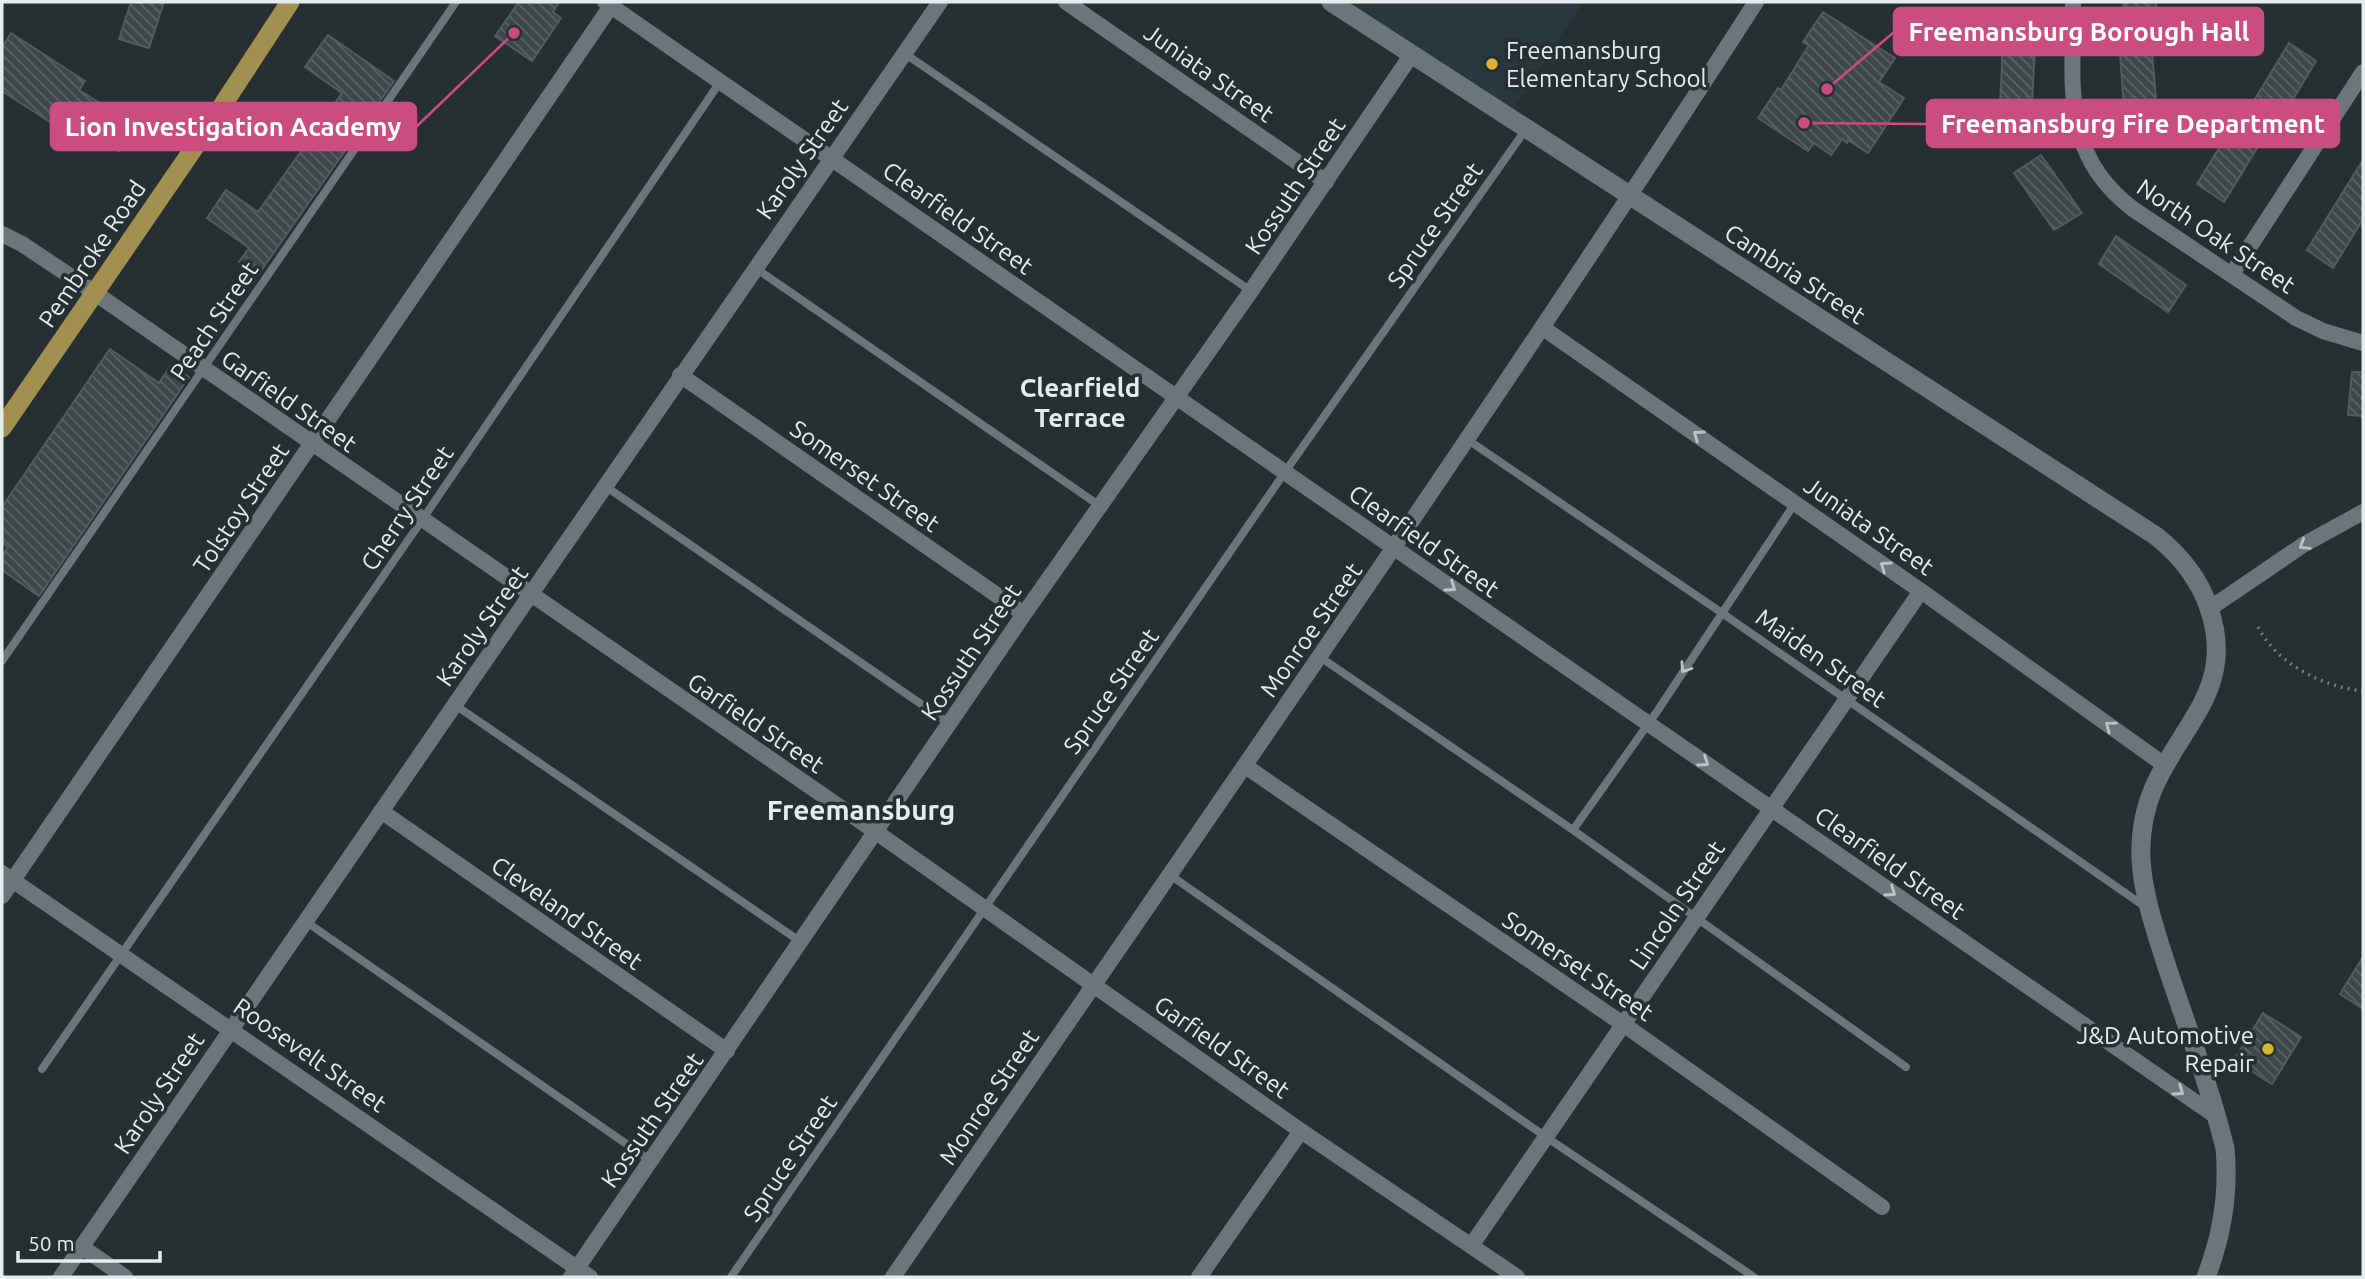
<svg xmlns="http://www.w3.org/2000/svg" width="2365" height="1279" viewBox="0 0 2365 1279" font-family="Ubuntu,sans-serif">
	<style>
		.built { fill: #27383e }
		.building { fill: url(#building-back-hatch); stroke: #515b5f; stroke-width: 2 }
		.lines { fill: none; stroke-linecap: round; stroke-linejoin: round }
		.path { stroke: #747c7f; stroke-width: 3.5; stroke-dasharray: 2 5; stroke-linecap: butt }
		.service { stroke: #6b767a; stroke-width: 8 }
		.minor { stroke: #6b767a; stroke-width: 16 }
		.tertiary { stroke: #6b767a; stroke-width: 19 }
		.primary { stroke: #a29050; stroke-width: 19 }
		.oneway { stroke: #bbc3c5 }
		.poi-dot { fill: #dcb233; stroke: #262f32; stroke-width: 2.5 }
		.labels { text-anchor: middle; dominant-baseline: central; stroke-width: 7; stroke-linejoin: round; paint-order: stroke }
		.poi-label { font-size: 24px; fill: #e6ecee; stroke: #262f32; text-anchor: start }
		.street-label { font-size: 24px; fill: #e6ecee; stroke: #262f32 }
		.neighbourhood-label { font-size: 26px; font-weight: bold; fill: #e6ecee; stroke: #262f32 }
		.quarter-label { font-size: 28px; font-weight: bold; fill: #e6ecee; stroke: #262f32 }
		.leader { fill: none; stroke: #cb4d80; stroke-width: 2.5 }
		.callout-dot { fill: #cb4d80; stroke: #262f32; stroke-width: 2.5 }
		.callout { fill: #cb4d80; stroke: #cb4d80; stroke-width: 2.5 }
		.callout-label { font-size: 26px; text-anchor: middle; font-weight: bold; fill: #fff }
	</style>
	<defs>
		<pattern id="building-back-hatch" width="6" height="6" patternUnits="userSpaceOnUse" patternTransform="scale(1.75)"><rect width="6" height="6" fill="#3d474a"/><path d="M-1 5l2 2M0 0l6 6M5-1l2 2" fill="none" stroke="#596264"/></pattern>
	</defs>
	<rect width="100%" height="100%" fill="#262f32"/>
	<path class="built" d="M1348,2H1583L1513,110Z"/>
	<path class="building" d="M131,2H164L149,48L119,39Z
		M519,2H559L553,12L561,18L532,61L495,36Z
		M2123,2H2156L2157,16L2125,17Z
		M1823,12L1895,58L1879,82L1904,98L1868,153L1848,140L1847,143L1842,139L1831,155L1814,143L1808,151L1758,118L1778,88L1781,90L1809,45L1803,42Z
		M2004,21H2036L2032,106H2000Z
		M11,33L85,81L79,90L135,125L119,151L63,116L56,126L2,91V48Z
		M328,35L394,81L258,275L239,262L249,248L207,218L226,190L258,212L342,93L305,67Z
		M2289,43L2316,61L2279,122L2275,119L2224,202L2197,184L2234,124L2238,127Z
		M2152,52L2158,122L2125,123L2120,53Z
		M2041,155L2082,213L2054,230L2014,173Z
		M2363,160V219L2333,268L2307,250Z
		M2116,236L2186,285L2168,312L2099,264Z
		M110,349L159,383L171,365L189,377L39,596L2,570V556L8,547L2,542V507Z
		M2352,372H2363V416L2348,415Z
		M2363,957V1009L2340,994Z
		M2263,1013L2301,1037L2272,1084L2234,1060Z"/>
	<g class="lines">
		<path class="path" d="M2258,627C2277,664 2323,687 2363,691"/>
		<path class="service" d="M904,53L1251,291
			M754,267L1100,506
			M1468,440L1722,613L2144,906
			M605,486L950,724
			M1320,657L1573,830L1906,1067
			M2,661L456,2
			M455,705L801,942
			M1573,830L1658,710L1795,503
			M1170,875L1546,1137L1754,1277
			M305,921L651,1161
			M42,1069L422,520L720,82
			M731,1277L1285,472L1526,129"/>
		<path class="minor" d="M605,2L2217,1117
			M1066,2L1326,182
			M2073,2C2074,84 2059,153 2133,209L2296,318L2323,331L2363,343
			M2,234L22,244L76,280L876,832L1301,1131L1517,1277
			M2232,274L2363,72
			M1543,328L1921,591L2166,766
			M680,375L1024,614
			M2209,609L2303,545L2363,512
			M1245,766L1623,1024L1882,1207
			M381,811L727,1051
			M2,873L590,1277
			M2,896L611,6
			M1471,1246L1921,591
			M82,1247L125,1277
			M61,1277C353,852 646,426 940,2
			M571,1277L1024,614L1251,291L1412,54
			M893,1277C1183,854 1478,433 1756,2
			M1199,1277L1301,1131"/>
		<path class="tertiary" d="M1331,2L2156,536C2180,555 2199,579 2209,608C2236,687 2183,722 2154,787C2144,810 2140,834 2141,859C2143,896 2156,932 2167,967C2187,1027 2210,1087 2225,1148C2229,1192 2222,1236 2206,1277"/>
		<path class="primary" d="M2,428L207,129L290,2"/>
	</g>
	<defs><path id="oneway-chevron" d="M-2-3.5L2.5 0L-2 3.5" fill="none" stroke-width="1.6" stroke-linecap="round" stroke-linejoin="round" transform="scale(1.75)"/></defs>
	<g class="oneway">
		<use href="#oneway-chevron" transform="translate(1698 435) rotate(-145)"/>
		<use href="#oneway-chevron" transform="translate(2304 545) rotate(148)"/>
		<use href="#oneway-chevron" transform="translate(1885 566) rotate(-145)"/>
		<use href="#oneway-chevron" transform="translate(1451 587) rotate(35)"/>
		<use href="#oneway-chevron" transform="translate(1685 668) rotate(124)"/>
		<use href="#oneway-chevron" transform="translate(2110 726) rotate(-144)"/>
		<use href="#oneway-chevron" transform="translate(1704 762) rotate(35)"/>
		<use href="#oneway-chevron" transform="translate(1891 892) rotate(35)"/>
		<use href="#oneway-chevron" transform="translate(2179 1091) rotate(35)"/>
	</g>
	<g class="poi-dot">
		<circle cx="1492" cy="64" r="7"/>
		<circle cx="2268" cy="1049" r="7"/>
	</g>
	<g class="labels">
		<g class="poi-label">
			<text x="1506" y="50">Freemansburg<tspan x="1506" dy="28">Elementary School</tspan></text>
			<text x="2254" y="1035" text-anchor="end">J&amp;D Automotive<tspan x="2254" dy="28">Repair</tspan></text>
		</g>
		<g class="street-label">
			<text transform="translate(1209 73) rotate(35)">Juniata Street</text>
			<text transform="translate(802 159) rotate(-55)">Karoly Street</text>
			<text transform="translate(1295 186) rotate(-56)">Kossuth Street</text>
			<text transform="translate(958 218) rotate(35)">Clearfield Street</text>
			<text transform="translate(1435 225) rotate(-55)">Spruce Street</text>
			<text transform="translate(2216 236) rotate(34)">North Oak Street</text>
			<text transform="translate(92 254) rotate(-56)">Pembroke Road</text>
			<text transform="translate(1795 274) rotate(33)">Cambria Street</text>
			<text transform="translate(214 321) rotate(-56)">Peach Street</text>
			<text transform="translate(289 401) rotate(35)">Garfield Street</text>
			<text transform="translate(865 476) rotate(35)">Somerset Street</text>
			<text transform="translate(241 508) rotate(-56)">Tolstoy Street</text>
			<text transform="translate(407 508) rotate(-56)">Cherry Street</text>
			<text transform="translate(1869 526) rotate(35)">Juniata Street</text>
			<text transform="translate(1424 541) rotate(35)">Clearfield Street</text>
			<text transform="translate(482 626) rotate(-55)">Karoly Street</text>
			<text transform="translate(1311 630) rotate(-55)">Monroe Street</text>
			<text transform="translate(971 652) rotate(-56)">Kossuth Street</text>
			<text transform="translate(1821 658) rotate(35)">Maiden Street</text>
			<text transform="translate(1111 691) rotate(-55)">Spruce Street</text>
			<text transform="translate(756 723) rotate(34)">Garfield Street</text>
			<text transform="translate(1890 863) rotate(35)">Clearfield Street</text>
			<text transform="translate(1677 905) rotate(-56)">Lincoln Street</text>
			<text transform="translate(567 913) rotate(35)">Cleveland Street</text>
			<text transform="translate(1578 966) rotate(34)">Somerset Street</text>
			<text transform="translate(1222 1047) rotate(35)">Garfield Street</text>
			<text transform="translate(310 1055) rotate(35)">Roosevelt Street</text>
			<text transform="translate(159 1093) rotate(-56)">Karoly Street</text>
			<text transform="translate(989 1097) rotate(-56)">Monroe Street</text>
			<text transform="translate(652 1120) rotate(-55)">Kossuth Street</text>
			<text transform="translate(790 1158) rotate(-56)">Spruce Street</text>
		</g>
		<g class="neighbourhood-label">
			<text x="1080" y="387">Clearfield<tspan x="1080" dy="30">Terrace</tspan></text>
		</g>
		<g class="quarter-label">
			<text x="861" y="809">Freemansburg</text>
		</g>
	</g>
	<path class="leader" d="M1827 89L1894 32M1804 123L1927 124M514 33L416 127"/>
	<g class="callout-dot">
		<circle cx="1827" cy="89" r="7"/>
		<circle cx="1804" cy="123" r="7"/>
		<circle cx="514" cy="33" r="7"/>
	</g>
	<g class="callout">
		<rect x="1894" y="8" width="369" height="47" rx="7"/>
		<rect x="1927" y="100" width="412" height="47" rx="7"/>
		<rect x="51" y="103" width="365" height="47" rx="7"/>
	</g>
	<g class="callout-label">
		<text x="2079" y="41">Freemansburg Borough Hall</text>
		<text x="2133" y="133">Freemansburg Fire Department</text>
		<text x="233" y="136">Lion Investigation Academy</text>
	</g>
	<rect width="2365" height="1279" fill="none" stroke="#e6ecee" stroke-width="7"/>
	<path d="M18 1251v10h142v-10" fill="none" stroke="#e6ecee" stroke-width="3.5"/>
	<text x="28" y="1251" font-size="21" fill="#e6ecee" stroke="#262f32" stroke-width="5" paint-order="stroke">50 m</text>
</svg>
